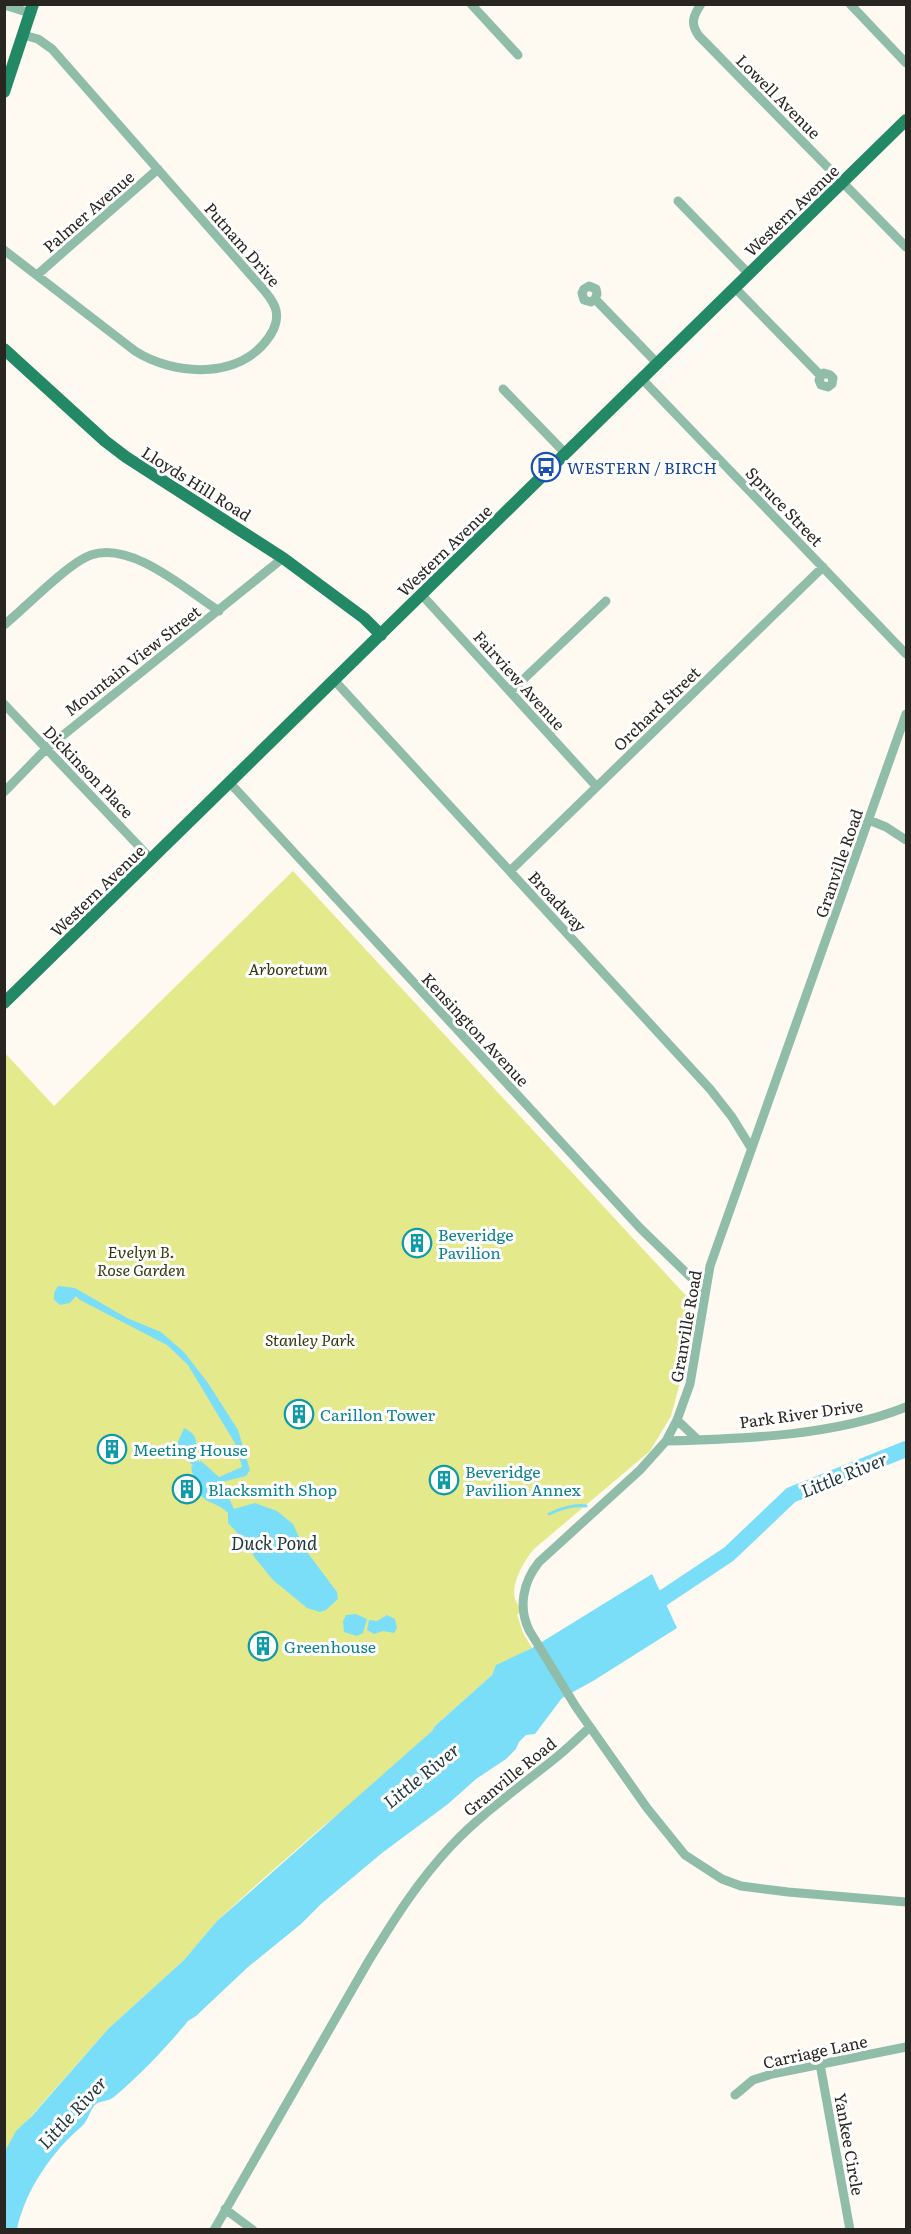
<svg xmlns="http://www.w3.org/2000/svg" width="911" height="2234" viewBox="0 0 911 2234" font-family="Literata,serif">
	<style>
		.green { fill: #e4e98c }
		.water { fill: #7bdef8 }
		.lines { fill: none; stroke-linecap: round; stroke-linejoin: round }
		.stream { stroke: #7bdef8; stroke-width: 3 }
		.river { stroke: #7bdef8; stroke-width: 16 }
		.minor { stroke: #90bda9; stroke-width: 9 }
		.major { stroke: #238866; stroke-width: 12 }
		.labels { text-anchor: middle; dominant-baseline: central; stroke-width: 6; stroke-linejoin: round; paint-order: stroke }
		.street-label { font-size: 16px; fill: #292621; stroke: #fff }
		.transit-label { font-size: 16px; fill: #164399; stroke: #fff; text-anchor: start }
		.park-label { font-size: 16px; font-style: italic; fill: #36380c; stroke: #fff }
		.culture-label { font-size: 16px; fill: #0d838f; stroke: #fff; text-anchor: start }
		.water-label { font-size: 18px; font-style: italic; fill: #20373d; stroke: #fff }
	</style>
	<rect width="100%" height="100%" fill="#fefaf1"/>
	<path class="green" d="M293,871L691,1301L684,1368L671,1416L650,1451L534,1549C524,1561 511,1583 515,1599C516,1603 521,1608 523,1612L517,1614L523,1633L532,1648L497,1665L492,1675L435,1726L432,1731L355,1801L321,1828L255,1886L216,1922L184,1960L108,2029L26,2122L5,2153V1053L54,1106Z"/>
	<path class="water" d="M58,1286L75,1288L127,1318L161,1332L184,1352L208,1383L238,1430L250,1470L246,1476L222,1482L234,1509L255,1503L277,1511L293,1524L304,1548L337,1592L338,1599L326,1610L320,1612L307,1608L273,1580L255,1558L246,1542L228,1523V1513C223,1508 219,1506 212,1503C196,1497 195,1483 191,1467L193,1466L179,1451L177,1444L184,1428C204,1437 192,1449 199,1462L201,1461L219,1477L242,1467L236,1445L188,1365L167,1345L80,1300L76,1296L70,1303L60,1305L54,1300V1293Z
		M652,1574L677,1628L593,1681L562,1698L535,1734L526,1735L519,1742L516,1749L506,1759L476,1779L448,1804L382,1853L321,1904L301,1924L248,1967L196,2016L188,2021C166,2048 141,2074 114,2097C108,2102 99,2100 94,2106C89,2112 88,2121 82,2126C51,2153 26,2189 17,2229H5L4,2153L16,2131L32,2116L108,2029L184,1960L216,1922L432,1731L435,1726L492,1675L496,1665L532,1648Z
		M356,1614L367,1619L363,1633L357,1636L344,1632L343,1621L346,1615Z
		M387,1615L395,1619L397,1628L394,1633L383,1631L374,1634L367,1630L369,1620L377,1621Z"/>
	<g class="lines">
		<path class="stream" d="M549,1514C560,1509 574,1504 586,1506"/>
		<path class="river" d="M645,1610L729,1554L791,1495L906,1449"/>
		<path class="minor" d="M471,4L518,55
			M701,4C693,16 690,24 699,36L906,247
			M850,4L906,63
			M4,5L30,13
			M678,201L749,274
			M4,250L135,351C174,376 240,380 269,337C275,329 279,317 275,307C271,297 263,289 256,281L52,49L38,39L23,35
			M37,275L158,169
			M735,288L821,376L819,380L821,385L828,387L832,384L833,378L830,375L824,373L821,376
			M595,299L591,302L584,300L582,293L584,289L589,286L596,289L597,294L595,299L658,364
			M642,379L906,654
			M503,389L566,454
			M421,594L596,786
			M4,625C25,608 68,563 91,555C132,541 186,590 219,611
			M334,680L710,1089L732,1117L751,1148
			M510,692L606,601
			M4,704L152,860
			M906,714L710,1266L690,1384L677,1420L666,1441L640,1470L539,1562C523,1582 518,1607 529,1630L576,1707L647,1808L685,1855L722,1879L741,1886L788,1892L906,1902
			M230,783L640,1228L705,1291
			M4,792L46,749L283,558
			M869,820L886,827L906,840
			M510,871L823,567
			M677,1420L698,1440
			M666,1441C743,1439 834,1436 906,1407
			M820,2064L850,2230
			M735,2095L753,2080L772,2074L906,2047
			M225,2209L253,2230
			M214,2230L368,1962C393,1921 418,1881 451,1846C481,1814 518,1788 553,1760C566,1750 578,1738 590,1727"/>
		<path class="major" d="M4,92L33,4
			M4,349L105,441L126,457L283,558L364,618L381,635
			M4,1003L906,120"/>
	</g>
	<defs>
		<g id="bus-ring" transform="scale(1.5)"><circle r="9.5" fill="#fff" stroke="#1a4fb4" stroke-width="1.5"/><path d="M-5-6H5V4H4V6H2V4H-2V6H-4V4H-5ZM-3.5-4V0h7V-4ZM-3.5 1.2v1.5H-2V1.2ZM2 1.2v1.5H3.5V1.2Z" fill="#1a4fb4"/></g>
		<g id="building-ring" transform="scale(1.5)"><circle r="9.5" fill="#fff" stroke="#0f9aa8" stroke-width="1.5"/><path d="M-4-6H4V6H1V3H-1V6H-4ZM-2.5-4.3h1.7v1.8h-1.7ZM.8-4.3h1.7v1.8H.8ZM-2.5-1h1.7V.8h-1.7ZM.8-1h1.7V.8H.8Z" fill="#0f9aa8"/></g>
	</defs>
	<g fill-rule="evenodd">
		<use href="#bus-ring" x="546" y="467"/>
		<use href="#building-ring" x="417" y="1243"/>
		<use href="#building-ring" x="299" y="1414"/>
		<use href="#building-ring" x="112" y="1449"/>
		<use href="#building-ring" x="444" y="1480"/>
		<use href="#building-ring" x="187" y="1489"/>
		<use href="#building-ring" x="263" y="1646"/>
	</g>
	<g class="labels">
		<g class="street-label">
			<text transform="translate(779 96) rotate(45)">Lowell Avenue</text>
			<text transform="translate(791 210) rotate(-44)">Western Avenue</text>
			<text transform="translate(88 211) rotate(-41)">Palmer Avenue</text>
			<text transform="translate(243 244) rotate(49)">Putnam Drive</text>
			<text transform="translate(197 483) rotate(32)">Lloyds Hill Road</text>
			<text transform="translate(785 506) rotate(46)">Spruce Street</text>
			<text transform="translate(444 550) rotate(-44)">Western Avenue</text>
			<text transform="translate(132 660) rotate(-38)">Mountain View Street</text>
			<text transform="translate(520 680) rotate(48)">Fairview Avenue</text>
			<text transform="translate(656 708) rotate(-44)">Orchard Street</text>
			<text transform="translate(89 771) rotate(46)">Dickinson Place</text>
			<text transform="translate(838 863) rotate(-71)">Granville Road</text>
			<text transform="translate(97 890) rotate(-44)">Western Avenue</text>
			<text transform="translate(558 901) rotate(47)">Broadway</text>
			<text transform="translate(476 1029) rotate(47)">Kensington Avenue</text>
			<text transform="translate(685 1326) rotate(-80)">Granville Road</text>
			<text transform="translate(801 1413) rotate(-8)">Park River Drive</text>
			<text transform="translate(509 1776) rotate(-39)">Granville Road</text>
			<text transform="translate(815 2051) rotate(-12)">Carriage Lane</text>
			<text transform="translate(850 2144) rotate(80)">Yankee Circle</text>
		</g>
		<g class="transit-label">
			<text x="567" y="467">WESTERN / BIRCH</text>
		</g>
		<g class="park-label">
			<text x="288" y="968">Arboretum</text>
			<text x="141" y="1251">Evelyn B.<tspan x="141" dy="18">Rose Garden</tspan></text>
			<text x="310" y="1339">Stanley Park</text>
		</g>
		<g class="culture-label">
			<text x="438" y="1234">Beveridge<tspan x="438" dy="18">Pavilion</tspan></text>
			<text x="320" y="1414">Carillon Tower</text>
			<text x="133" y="1449">Meeting House</text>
			<text x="465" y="1471">Beveridge<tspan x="465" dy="18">Pavilion Annex</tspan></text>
			<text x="208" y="1489">Blacksmith Shop</text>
			<text x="284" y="1646">Greenhouse</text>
		</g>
		<g class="water-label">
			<text transform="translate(844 1474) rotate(-22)">Little River</text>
			<text x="274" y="1542">Duck Pond</text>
			<text transform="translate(421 1775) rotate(-39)">Little River</text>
			<text transform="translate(72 2112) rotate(-47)">Little River</text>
		</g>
	</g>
	<rect width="911" height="2234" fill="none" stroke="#292621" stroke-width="12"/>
</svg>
